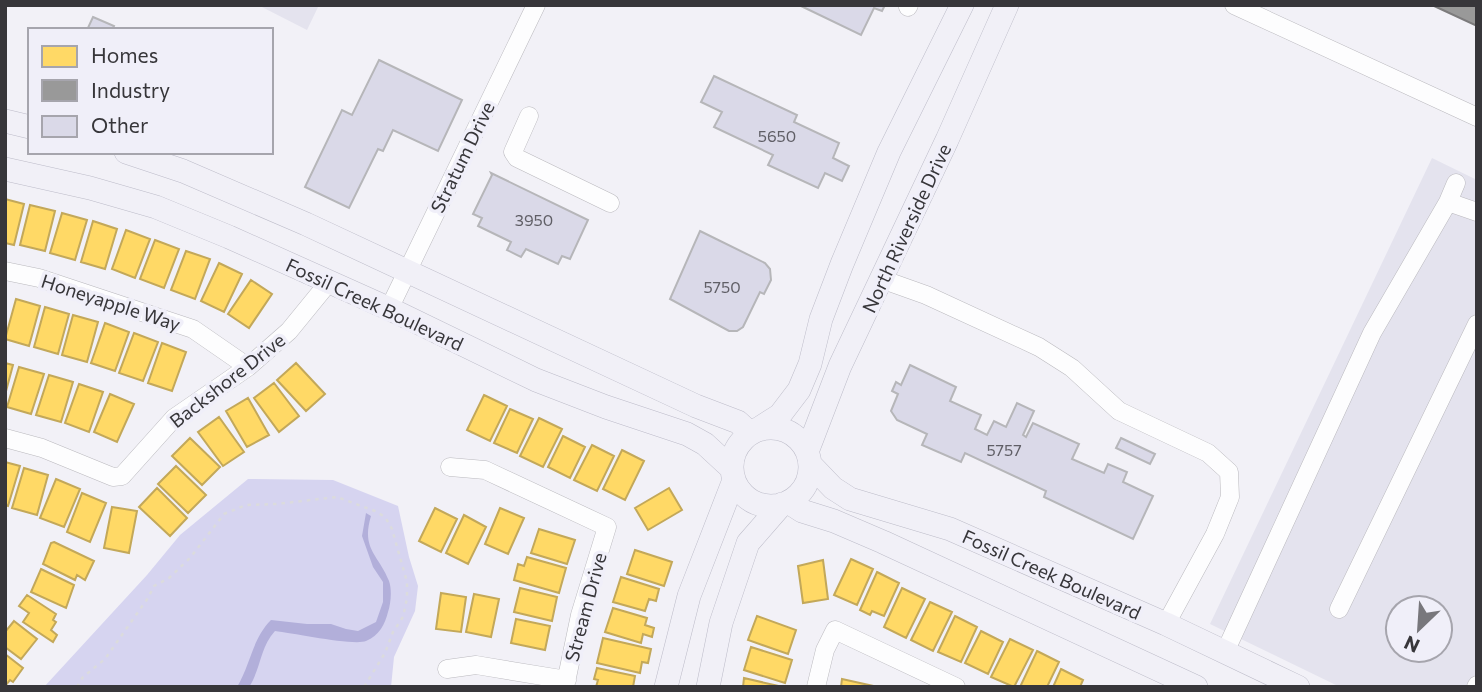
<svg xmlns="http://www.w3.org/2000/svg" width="1482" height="692" viewBox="0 0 1482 692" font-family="Commissioner,sans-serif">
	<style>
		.built { fill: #e4e3ee; fill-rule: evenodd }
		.green { fill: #d6d4f0 }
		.water { fill: #b2afda }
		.homes { fill: #ffd966; stroke: #c3a859; stroke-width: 2 }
		.industry { fill: #999; stroke: #7c7b7c; stroke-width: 2 }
		.building { fill: #dad9e8; stroke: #b6b6b9; stroke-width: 2 }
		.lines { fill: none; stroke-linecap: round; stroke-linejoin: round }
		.minor-casing { stroke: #bab9be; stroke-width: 19 }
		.major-casing { stroke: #bdbcc9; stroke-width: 24 }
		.path { stroke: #dbdbdd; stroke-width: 2.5; stroke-dasharray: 3.5 5; stroke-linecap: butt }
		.minor { stroke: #fdfdfe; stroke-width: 18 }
		.major { stroke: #f1f0f7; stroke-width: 23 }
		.labels { text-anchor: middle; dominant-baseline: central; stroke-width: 7; stroke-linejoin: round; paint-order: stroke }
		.number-label { font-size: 16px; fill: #605f66 }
		.street-label { font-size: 19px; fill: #37363a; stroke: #f0eff9 }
	</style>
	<rect width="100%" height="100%" fill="#f2f1f7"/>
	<path class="built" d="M258,5H319L307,30Z
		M1432,158L1477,180V687H1340L1210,624ZM1398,608H1440V650H1398Z"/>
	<path class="green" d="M248,479L333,480L398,506L409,557L418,586L415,611L394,657L391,687H44L147,575L180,535Z"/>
	<path class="water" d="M366,513L371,516C361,549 378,554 389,581C392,589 391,603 388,612C385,624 379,636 366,641C354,646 293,633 275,631C260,647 261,669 249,687H237C251,664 252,639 271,620L307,624H331L346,629L358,631L376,622L383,602V582L373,567L362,536Z"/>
	<path class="homes" d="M5,199L24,204L14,245L5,243Z
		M30,205L55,211L45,251L20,245Z
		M62,213L87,220L75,260L50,253Z
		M93,221L117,229L105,269L81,262Z
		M126,230L150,239L135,278L112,269Z
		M155,240L179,249L164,288L140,279Z
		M186,251L210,259L195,299L171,290Z
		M219,263L242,274L224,312L201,301Z
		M251,280L272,294L249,328L228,314Z
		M16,299L40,306L29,346L5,339Z
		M45,307L69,314L58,354L34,347Z
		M73,315L98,322L87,362L62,355Z
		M105,323L129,332L115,371L91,363Z
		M134,333L158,342L143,381L119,373Z
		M162,343L186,352L172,391L148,383Z
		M5,363L13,365L5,395Z
		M296,363L325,394L306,411L277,380Z
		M19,367L44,374L31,414L7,407Z
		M49,375L73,382L61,422L36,415Z
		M274,383L299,416L279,432L254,398Z
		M79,384L103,392L89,432L65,423Z
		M110,394L134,404L117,442L94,432Z
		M484,395L507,406L490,441L467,430Z
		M248,398L269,435L247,447L226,411Z
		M510,409L533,419L517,453L494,443Z
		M219,417L244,452L223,466L198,432Z
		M539,418L562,429L543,467L520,456Z
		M563,436L585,447L570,478L548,467Z
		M190,438L220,467L202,485L172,456Z
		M592,445L614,456L597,491L574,480Z
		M622,450L644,461L625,500L603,489Z
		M5,462L20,466L8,506L5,505Z
		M176,466L206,495L188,513L158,484Z
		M24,468L48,475L37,515L12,508Z
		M56,479L80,489L64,527L40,518Z
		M157,488L187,518L170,536L139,507Z
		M669,488L682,510L648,530L635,508Z
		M82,493L106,503L90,542L67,532Z
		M112,507L137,511L129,553L104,548Z
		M435,508L457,519L441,552L419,541Z
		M500,508L524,518L508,554L485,544Z
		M464,515L486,527L468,564L446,553Z
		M539,529L575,540L567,564L531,553Z
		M54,542L94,561L85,580L77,575L75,580L43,564L51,543Z
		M635,550L672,562L664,586L627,574Z
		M527,557L566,568L559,593L514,580L518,564L524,566Z
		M851,559L873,569L857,605L834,595Z
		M823,560L828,599L803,603L798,566Z
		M41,569L74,585L66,608L31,592Z
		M877,572L899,583L884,616L872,611L870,615L860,610Z
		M621,577L659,589L656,601L649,599L645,611L613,602Z
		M520,588L557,597L552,621L514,612Z
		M902,588L925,599L906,638L884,627Z
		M441,593L466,597L461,632L436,629Z
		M474,594L499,599L491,637L466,632Z
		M27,595L56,614L53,620L56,622L51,630L57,635L53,642L23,622L29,613L19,606Z
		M930,602L952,612L933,651L911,640Z
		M613,608L647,618L645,625L654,628L652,637L643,634L641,643L605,632Z
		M757,616L796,630L788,654L748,640Z
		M955,616L977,627L961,662L938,652Z
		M516,619L550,626L545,650L511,643Z
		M14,621L37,639L21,659L5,647V632Z
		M981,631L1003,642L988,674L965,663Z
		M603,638L651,649L648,663L642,662L640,673L597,663Z
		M1010,639L1033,650L1014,687L991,677Z
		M751,647L792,660L785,683L744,670Z
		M1037,651L1059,662L1047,687H1020Z
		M5,654L23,668L13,682L10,680L5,686Z
		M597,668L635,676L633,687H596L598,680L594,679Z
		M1061,669L1083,680L1080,687H1053Z
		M744,678L783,687H743Z
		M842,679L878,687H841Z"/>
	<path class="industry" d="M1432,5H1477V26Z"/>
	<path class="building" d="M885,5L882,11L874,8L861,35L801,6Z
		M93,17L114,26L112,30H87Z
		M379,60L462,100L438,151L393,130L383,151L378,149L349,208L305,187L342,110L352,115Z
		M714,76L797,115L794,122L839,143L833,158L849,166L842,181L825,173L818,188L768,165L773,155L714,127L722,112L701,102Z
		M491,173L588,220L570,259L562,256L558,264L526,249L521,257L507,250L511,242L509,241L478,226L482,218L473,214L492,175Z
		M700,231L765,263L770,269L771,280L764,294L760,292L743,327L737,331H729L670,299Z
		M910,365L956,387L950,401L981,415L975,429L987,435L994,421L1006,427L1017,403L1034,411L1023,435L1026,437L1033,423L1079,444L1072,459L1104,473L1108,464L1127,472L1123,482L1153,496L1133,539L1044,497L1046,491L965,453L961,462L922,445L927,434L897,420L891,411L898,394L892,391L896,382L901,385Z
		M1121,438L1155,454L1150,464L1116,448Z"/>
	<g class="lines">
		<g class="minor-casing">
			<path id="minor" d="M1234,5L1477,117
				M908,7L909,5
				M529,116L513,152L517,158L610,203
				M1448,202L1477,212
				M5,271L39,278L193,329L248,367
				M881,279L926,295L1039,347L1072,368L1119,411L1208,453L1229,472L1230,497L1215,534L1166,624
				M389,309L536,5
				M5,438L42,448L113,477L122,476L174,418L248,367L289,331L329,282
				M450,467L485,470L607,527L580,615L565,687
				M1339,609L1477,324
				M1225,652L1372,333L1448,202L1456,183
				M447,669L476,665L567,680
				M816,687L825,650L835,630L956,687
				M1476,687L1477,685"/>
		</g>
		<g class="major-casing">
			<path id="major" d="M5,121L30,127
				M126,152L183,171L306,224L696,406L738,422L750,433
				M5,169L90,188L156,207L229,237L392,310L536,380L606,407L687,434L705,444L731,468
				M732 467a39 39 0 1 1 78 0a39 39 0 1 1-78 0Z
				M758,429L780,415L799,390L810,364L821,319L842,264L889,152L962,5
				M807,452L840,366L947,140L1007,5
				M810,464L833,488L850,499L950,529L1166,624L1298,687
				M788,502L802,511L834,521L883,542L1196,687
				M666,687L689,596L734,480
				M708,687L721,623L748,543L782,504"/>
		</g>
		<path class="path" d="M77,687L83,677L105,659L148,598L154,586L169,578L190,558L224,514L246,505L276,504L337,497L375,511L385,517L392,529L407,582V598L403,617L393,632L385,653L364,687"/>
		<use href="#minor" class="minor"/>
		<use href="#major" class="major"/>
	</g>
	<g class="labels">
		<g class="number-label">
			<text x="777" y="135">5650</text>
			<text x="534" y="219">3950</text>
			<text x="722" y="286">5750</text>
			<text x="1004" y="449">5757</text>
		</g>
		<g class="street-label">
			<text transform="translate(462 157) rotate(-64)">Stratum Drive</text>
			<text transform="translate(906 228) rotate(-65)">North Riverside Drive</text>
			<text transform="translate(111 302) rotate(18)">Honeyapple Way</text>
			<text transform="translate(375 304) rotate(25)">Fossil Creek Boulevard</text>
			<text transform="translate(227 380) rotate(-38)">Backshore Drive</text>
			<text transform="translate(1052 574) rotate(24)">Fossil Creek Boulevard</text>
			<text transform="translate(585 607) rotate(-75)">Stream Drive</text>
		</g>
	</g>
	<rect width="1482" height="692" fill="none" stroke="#37363a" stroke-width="14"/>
	<rect x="28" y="28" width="245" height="126" fill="#f0eff9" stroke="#a6a5ad" stroke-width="2"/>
	<rect x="42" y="46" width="35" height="21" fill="#ffd966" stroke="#a6a5ad" stroke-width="2"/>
	<text x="91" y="63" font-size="21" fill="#37363a">Homes</text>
	<rect x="42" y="80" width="35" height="21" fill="#999999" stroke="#a6a5ad" stroke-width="2"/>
	<text x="91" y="98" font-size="21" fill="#37363a">Industry</text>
	<rect x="42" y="116" width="35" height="21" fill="#dad9e8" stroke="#a6a5ad" stroke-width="2"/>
	<text x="91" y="133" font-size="21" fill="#37363a">Other</text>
	<g transform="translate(1419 629) rotate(205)"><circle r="33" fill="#f0eff9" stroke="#a6a5ad" stroke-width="2"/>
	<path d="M0-5L12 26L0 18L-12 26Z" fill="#78777c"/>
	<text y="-10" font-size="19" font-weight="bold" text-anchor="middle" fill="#37363a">N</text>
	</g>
</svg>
